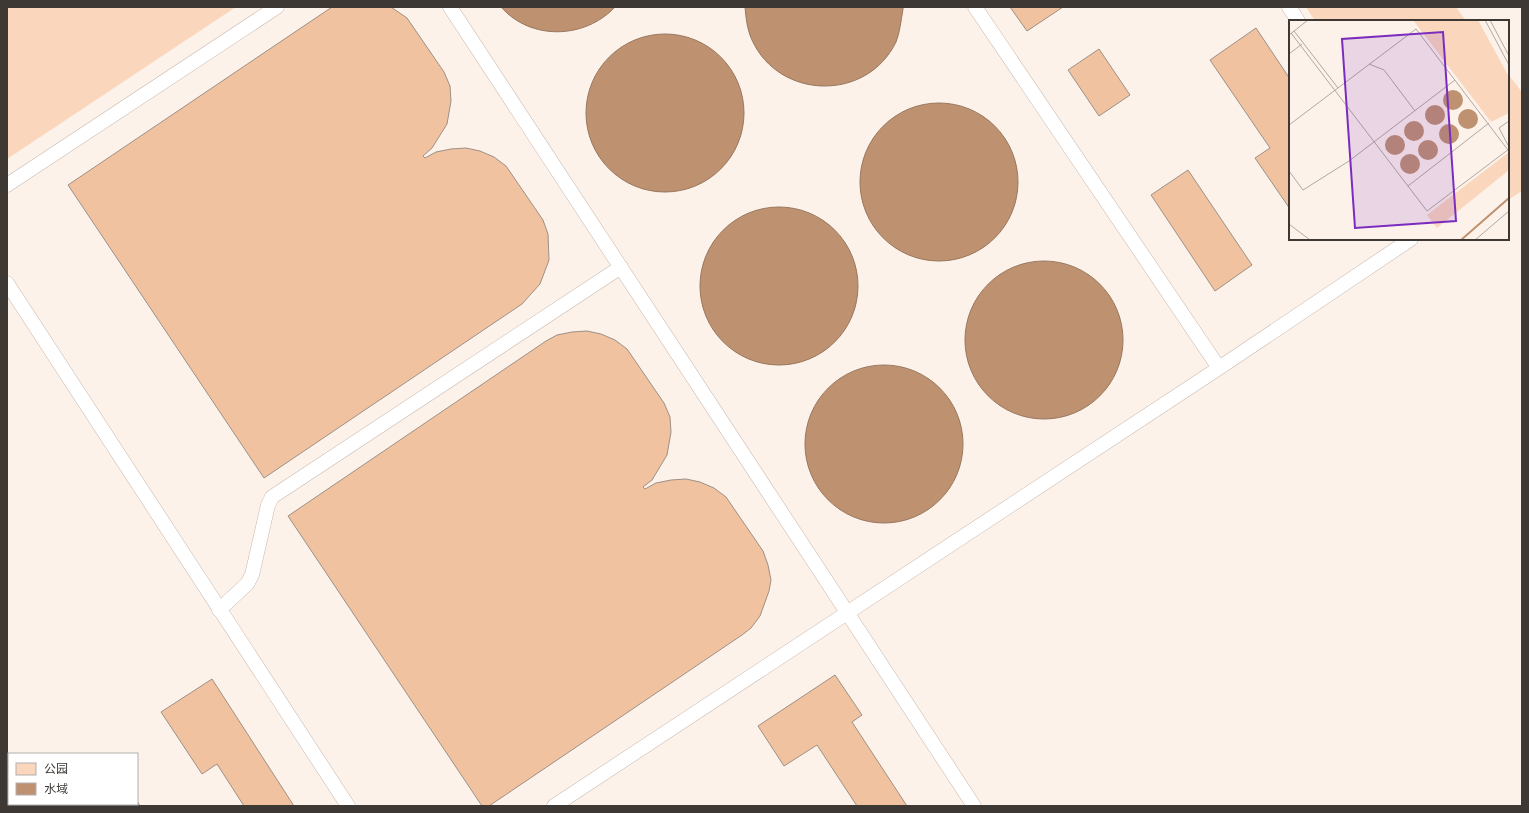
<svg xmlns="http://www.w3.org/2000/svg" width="1529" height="813" viewBox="0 0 1529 813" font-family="'Fira Sans','Noto Sans SC',sans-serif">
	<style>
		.green { fill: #fad6bc }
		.water { fill: #be9270; stroke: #97775e }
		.building { fill: #f0c29f; stroke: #9d9087 }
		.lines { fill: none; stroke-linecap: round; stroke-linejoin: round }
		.service-casing { stroke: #c6b9af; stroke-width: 15 }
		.service { stroke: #fff; stroke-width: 14 }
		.inset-river { fill: none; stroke: #be9270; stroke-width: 2 }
		.inset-road { fill: none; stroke: #b0a8a1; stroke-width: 1 }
		.view { fill: #7b2cbf; fill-opacity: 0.15; stroke: #7b2cbf; stroke-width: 2 }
		.inset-edge { fill: none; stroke: #3d3834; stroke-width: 2 }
	</style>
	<rect width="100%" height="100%" fill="#fdf2ea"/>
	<path class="green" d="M7,7H236L7,159Z
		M1306,7H1456L1466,21H1315Z
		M1508,74L1522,92V191L1508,200Z"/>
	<path class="water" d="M501,7H615C585,39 531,41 501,7Z
		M745,7H903V9C901,20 900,32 896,42C867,102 779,100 752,40C747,29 746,18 745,7Z
		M586 113a79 79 0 1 1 158 0a79 79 0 1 1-158 0Z
		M860 182a79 79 0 1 1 158 0a79 79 0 1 1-158 0Z
		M700 286a79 79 0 1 1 158 0a79 79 0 1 1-158 0Z
		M965 340a79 79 0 1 1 158 0a79 79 0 1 1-158 0Z
		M805 444a79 79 0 1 1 158 0a79 79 0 1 1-158 0Z"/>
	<path class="building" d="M332,7H391L407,18L444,72L450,86L451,101L447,124L432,148L423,156L425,158L436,152L451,149L466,148L480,151L494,157L506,166L543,220L548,234L549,260L540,284L522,304L264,478L68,185Z
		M1010,7H1063L1027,31Z
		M1256,28L1290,79V209L1255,158L1270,148L1210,60Z
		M1099,49L1130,95L1099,116L1068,70Z
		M1188,170L1252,265L1215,291L1151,195Z
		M587,331L601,334L615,340L627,349L664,403L670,417L671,432L667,455L652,480L643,487L645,489L656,483L671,480L686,479L700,482L714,488L726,497L763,551L768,565L771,580L769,591L760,616L751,628L742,635L489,806H482L288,516L546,341L557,335L572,332Z
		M835,675L862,715L852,722L907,806H857L817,745L784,766L758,726Z
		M212,679L294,806H244L217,764L202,774L161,712Z
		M9,795V804H58L60,806H7V796Z
		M137,801L140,806H102L105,804H137Z"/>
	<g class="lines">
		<g class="service-casing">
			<path id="service" d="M450,7L974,806
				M975,7L1219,368
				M1289,7L1298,21
				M7,185L277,7
				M7,283L348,806
				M219,610L247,584L252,575L268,505L272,497L621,267
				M554,806L1219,368L1411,239"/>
		</g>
		<use href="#service" class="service"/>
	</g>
	<g transform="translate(1289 20)">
		<rect width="220" height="220" fill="#fdf2ea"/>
		<path d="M124,0H189L220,57V93L202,102ZM220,132V150L148,208L138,195Z" fill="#fad6bc"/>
		<path d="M154 80a10 10 0 1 1 20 0a10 10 0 1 1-20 0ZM136 95a10 10 0 1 1 20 0a10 10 0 1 1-20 0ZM169 99a10 10 0 1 1 20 0a10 10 0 1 1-20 0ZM115 111a10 10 0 1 1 20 0a10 10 0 1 1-20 0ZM150 114a10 10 0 1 1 20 0a10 10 0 1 1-20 0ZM96 125a10 10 0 1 1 20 0a10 10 0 1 1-20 0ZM129 130a10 10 0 1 1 20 0a10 10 0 1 1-20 0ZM111 144a10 10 0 1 1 20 0a10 10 0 1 1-20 0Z" fill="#be9270"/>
		<path class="inset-river" d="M172,220L220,178"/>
		<path class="inset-road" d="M196,0L220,45M201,0L220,36M5,11L49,68M2,13L138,191L220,129M0,15L19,0M0,34L13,24M80,44L95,50L126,91M0,105L127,9L219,130M220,127L210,108L220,101M0,151L14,170L60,141L166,60M119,166L200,103M0,204L21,220M186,220L220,191"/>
		<path class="view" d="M154,12L167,201L66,208L53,19Z"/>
		<rect width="220" height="220" class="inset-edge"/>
	</g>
	<rect width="1529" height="813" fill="none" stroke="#3d3834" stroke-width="16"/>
	<rect x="8" y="753" width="130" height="52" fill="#ffffff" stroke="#b1afae"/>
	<rect x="16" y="763" width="20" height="12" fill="#fad6bc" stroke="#b1afae"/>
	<text x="44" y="773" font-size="12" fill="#3d3834">公园</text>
	<rect x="16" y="783" width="20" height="12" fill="#be9270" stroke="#b1afae"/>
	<text x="44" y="793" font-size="12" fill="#3d3834">水域</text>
</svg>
